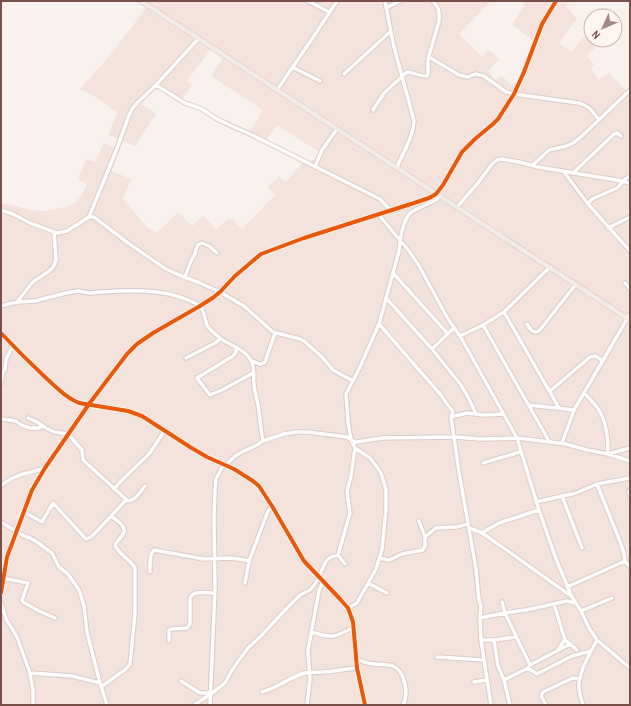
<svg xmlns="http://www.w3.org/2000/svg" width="631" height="706" viewBox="0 0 631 706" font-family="'Archivo Narrow',sans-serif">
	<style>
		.residential { fill: #f3e3dc }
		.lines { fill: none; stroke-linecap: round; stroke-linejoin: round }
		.minor-casing { stroke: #d8ccca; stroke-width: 5.5 }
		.major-casing { stroke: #dacdca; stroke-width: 6 }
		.minor { stroke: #fefdfc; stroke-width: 3.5 }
		.major { stroke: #f3ebe6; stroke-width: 4.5 }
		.cycleway-casing { stroke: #fff5f0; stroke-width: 6 }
		.cycleway { stroke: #e8590c; stroke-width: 4 }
	</style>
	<rect width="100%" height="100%" fill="#f9f1ee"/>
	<path class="residential" d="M146,1H491L459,34L482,57L489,50L499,59L488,71L496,80L502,76L514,87L521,75L532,40L512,24L525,5L521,1H569L566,6L577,19L559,43L571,52L591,29V40H603L587,56L594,65L591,69L599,80L609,73L626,90L630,87V317Z
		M146,8L211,49L187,81L192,85L180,103L156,88L140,103L156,114L135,146L108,135L117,113L97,98L80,89L112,53Z
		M223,58L630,322V705H1V203L31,210L45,211L67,207L76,202L82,195L87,184L78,180L86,159L95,162L104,143L120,149L112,171L131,179L123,199L146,226L157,233L178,212L192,226L203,216L216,229L230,217L242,229L275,195L268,187L279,176L286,182L305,160L310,161L314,160L319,152L277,125L264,143L248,134L263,110L211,76Z"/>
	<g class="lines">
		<g class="minor-casing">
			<path id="minor" d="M308,1L329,12
				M385,1L393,43L414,121C413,137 403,153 397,167
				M386,8L400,1
				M429,57L459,75L468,77L475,74L484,76L502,89L506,92L514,94L579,103C590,106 592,111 599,120
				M292,67L320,81
				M344,74L391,31
				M156,85L185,103L202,109L217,119L236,128L250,134L380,199L391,211
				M277,90L312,39L337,1
				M373,110L384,93L407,72C414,72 420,77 427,76L428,74V59L439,21V12L438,8L433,1
				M533,165L549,150L567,146L573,143L582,136L630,90
				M315,167L322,150L337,129
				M564,172L588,204L630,251
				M573,173L614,134L617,133L621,136
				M588,204L592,199L617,188C623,183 622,180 630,176
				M457,207L478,183L492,164L497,160L501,159L519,162L538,167L622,181L630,183
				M1,210L13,214L30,223L57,233L67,231L89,217H94L128,243L166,269L179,275L200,283L220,292L244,306L273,332L300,339L304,341L322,357L333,370L353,381
				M379,215L409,251L418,264L448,319L460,336L517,438L539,510L556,559L572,597L581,611L589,628L597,640L630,668
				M89,217L116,151L128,118L132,109L138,102L156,85L199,38
				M608,228L630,217
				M393,273L448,334
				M185,277L191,261L195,254L196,249L198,245L202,243L209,246L217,253
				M625,283L630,289
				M386,298L432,349L461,385L468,397L476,414
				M17,302C22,296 27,289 32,283C41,274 54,273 56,259L54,232
				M1,306L17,302L35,301L66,293L78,291L89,293C122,291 157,287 188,300C192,302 196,303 199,305C205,311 204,318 207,325C210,330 215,334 220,338C230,346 247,349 252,363C255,370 253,378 254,385C255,394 258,402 259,411C260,421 261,431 263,441
				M504,312L559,408
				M379,324L440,394L453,412L451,417L459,472L476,569L479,600L481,606L480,618L481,640L491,705
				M527,324C530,329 533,334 539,331L576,284
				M483,325L549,441
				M1,333C15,348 30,363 45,377C56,387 65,397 79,403L128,411L142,416L190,447L207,457L234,469L253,481L259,486L272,506L304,561L340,599L348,608L353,622L357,668L365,705
				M460,336L483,325L504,312L550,267
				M236,348V352L233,356L197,378L210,395L222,390L253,373
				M432,349L454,328
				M186,358L215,343L219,340L220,338
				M252,361C257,363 261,366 265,362L274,336L276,333
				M1,383L3,372L5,369L6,359L13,346
				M550,391L590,357L596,356L603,361
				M584,393C589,398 595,404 599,410C607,424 608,439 608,454L630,448
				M529,405L574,410
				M451,417L467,413L485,415L503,414
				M28,418L37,422L46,428L54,432L68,434L82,450L83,460L128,501C136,500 140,492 145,486
				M1,419L16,421L21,425L30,428H39L43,426
				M562,443L574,410L630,314
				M483,463L520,452
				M226,465L235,456L244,451L257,445L263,441L284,434L296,432H308L347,437L355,442H357L382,438L455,437L481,439L517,438L566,444L587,450L608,454L630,461
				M1,486C13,474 30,473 45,468
				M114,489L121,481L149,454L165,430
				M630,491H629L630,497
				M562,496L582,548
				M536,502L576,493L597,484L630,478
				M24,512L42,522L53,503L86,539L91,537L97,531L126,500
				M419,521L425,537
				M1,522L24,536L30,538L37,542L52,553L59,567L68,574L79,590L84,606L87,632L100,683L107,705
				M469,528L480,532L488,537L571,596
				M482,533L499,523L539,510
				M379,558L389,560L402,554L423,550L425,546V537L436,528L456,527L468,524
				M625,561L630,567
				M345,564L338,555L350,513L347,491L351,476L355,448
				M150,572C150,565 149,555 154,550L204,559L228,558L239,559L249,561
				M3,578L28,583L22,600L23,602L39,611L55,618
				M245,583L249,561L268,511L272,506
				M368,583L387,593
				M567,587L625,561L624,554L621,544L597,484
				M1,593L7,557L32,490L45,468L89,404L127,354L137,344L153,333L200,306L214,297L220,292L235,276L261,254L304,238L414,203L429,198L436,194L443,185L462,152L475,139L493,124L498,119L514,94L524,72L542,24L556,1
				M1,603L6,619L17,637L30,673L33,691V705
				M554,604L565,640L569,643L577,650
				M348,608L357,603L376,569L382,549L386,509V490L381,473L376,466L370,458L355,448L351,440L348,422L346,394L359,369L379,324L399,251C400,239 403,217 413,211L436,200L440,196
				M581,611L612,598
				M480,618L505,613L502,602
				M312,632C333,639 335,637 354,627
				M481,640H494L516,637
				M494,640L498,666L504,680L510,705
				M169,641V630L171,629L187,628L190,624V598C194,590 207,593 215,593
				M570,644L553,653L530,665L528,668L537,674L572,656L591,651
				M558,650L565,639
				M437,657L484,660
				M356,659C361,661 368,664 374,664C380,665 387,664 393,666C405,671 409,694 403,705
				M530,665L505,613L526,610L567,601L575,603
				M30,673L72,676L100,683
				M504,680L528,668
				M181,681L200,693H211
				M474,682L487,680
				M101,687L126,669L130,664L135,613V568C130,559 119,555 115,545C117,541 121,538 123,534C128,527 116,520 111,516
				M262,692C277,688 289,678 304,673C311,672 317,672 323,672C334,671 345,669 357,668
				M194,705L211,694L225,683L232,670L248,648L260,637L285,610L300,595L310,590L315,584L319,577L326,561L331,557L338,555
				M210,705L215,589L214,518L215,491L216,479L224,464
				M307,705L310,679L308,650L319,591L323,581
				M546,705L541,696L543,692L573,678L580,679
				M583,705C581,698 578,690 579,683C581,668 590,653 597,640"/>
		</g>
		<g class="major-casing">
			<path id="major" d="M141,1L630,320"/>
		</g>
		<use href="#minor" class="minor"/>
		<use href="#major" class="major"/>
		<g class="cycleway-casing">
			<path id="cycleway" d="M1,333C15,348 30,363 45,377C56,387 65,397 79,403L128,411L142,416L190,447L207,457L234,469L253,481L259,486L272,506L304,561L340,599L348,608L353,622L357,668L365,705
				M1,593L7,557L32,490L45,468L89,404L127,354L137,344L153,333L200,306L214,297L220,292L235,276L261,254L304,238L414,203L429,198L436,194L443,185L462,152L475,139L493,124L498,119L514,94L524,72L542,24L556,1"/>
		</g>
		<use href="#cycleway" class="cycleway"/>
	</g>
	<rect width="631" height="706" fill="none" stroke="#7a4f4a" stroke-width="4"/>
	<g transform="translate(603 28) rotate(225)"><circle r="19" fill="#fff5f0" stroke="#cab3ae"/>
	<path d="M0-3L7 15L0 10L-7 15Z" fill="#a68883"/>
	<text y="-6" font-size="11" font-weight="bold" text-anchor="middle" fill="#7a4f4a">N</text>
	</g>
</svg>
